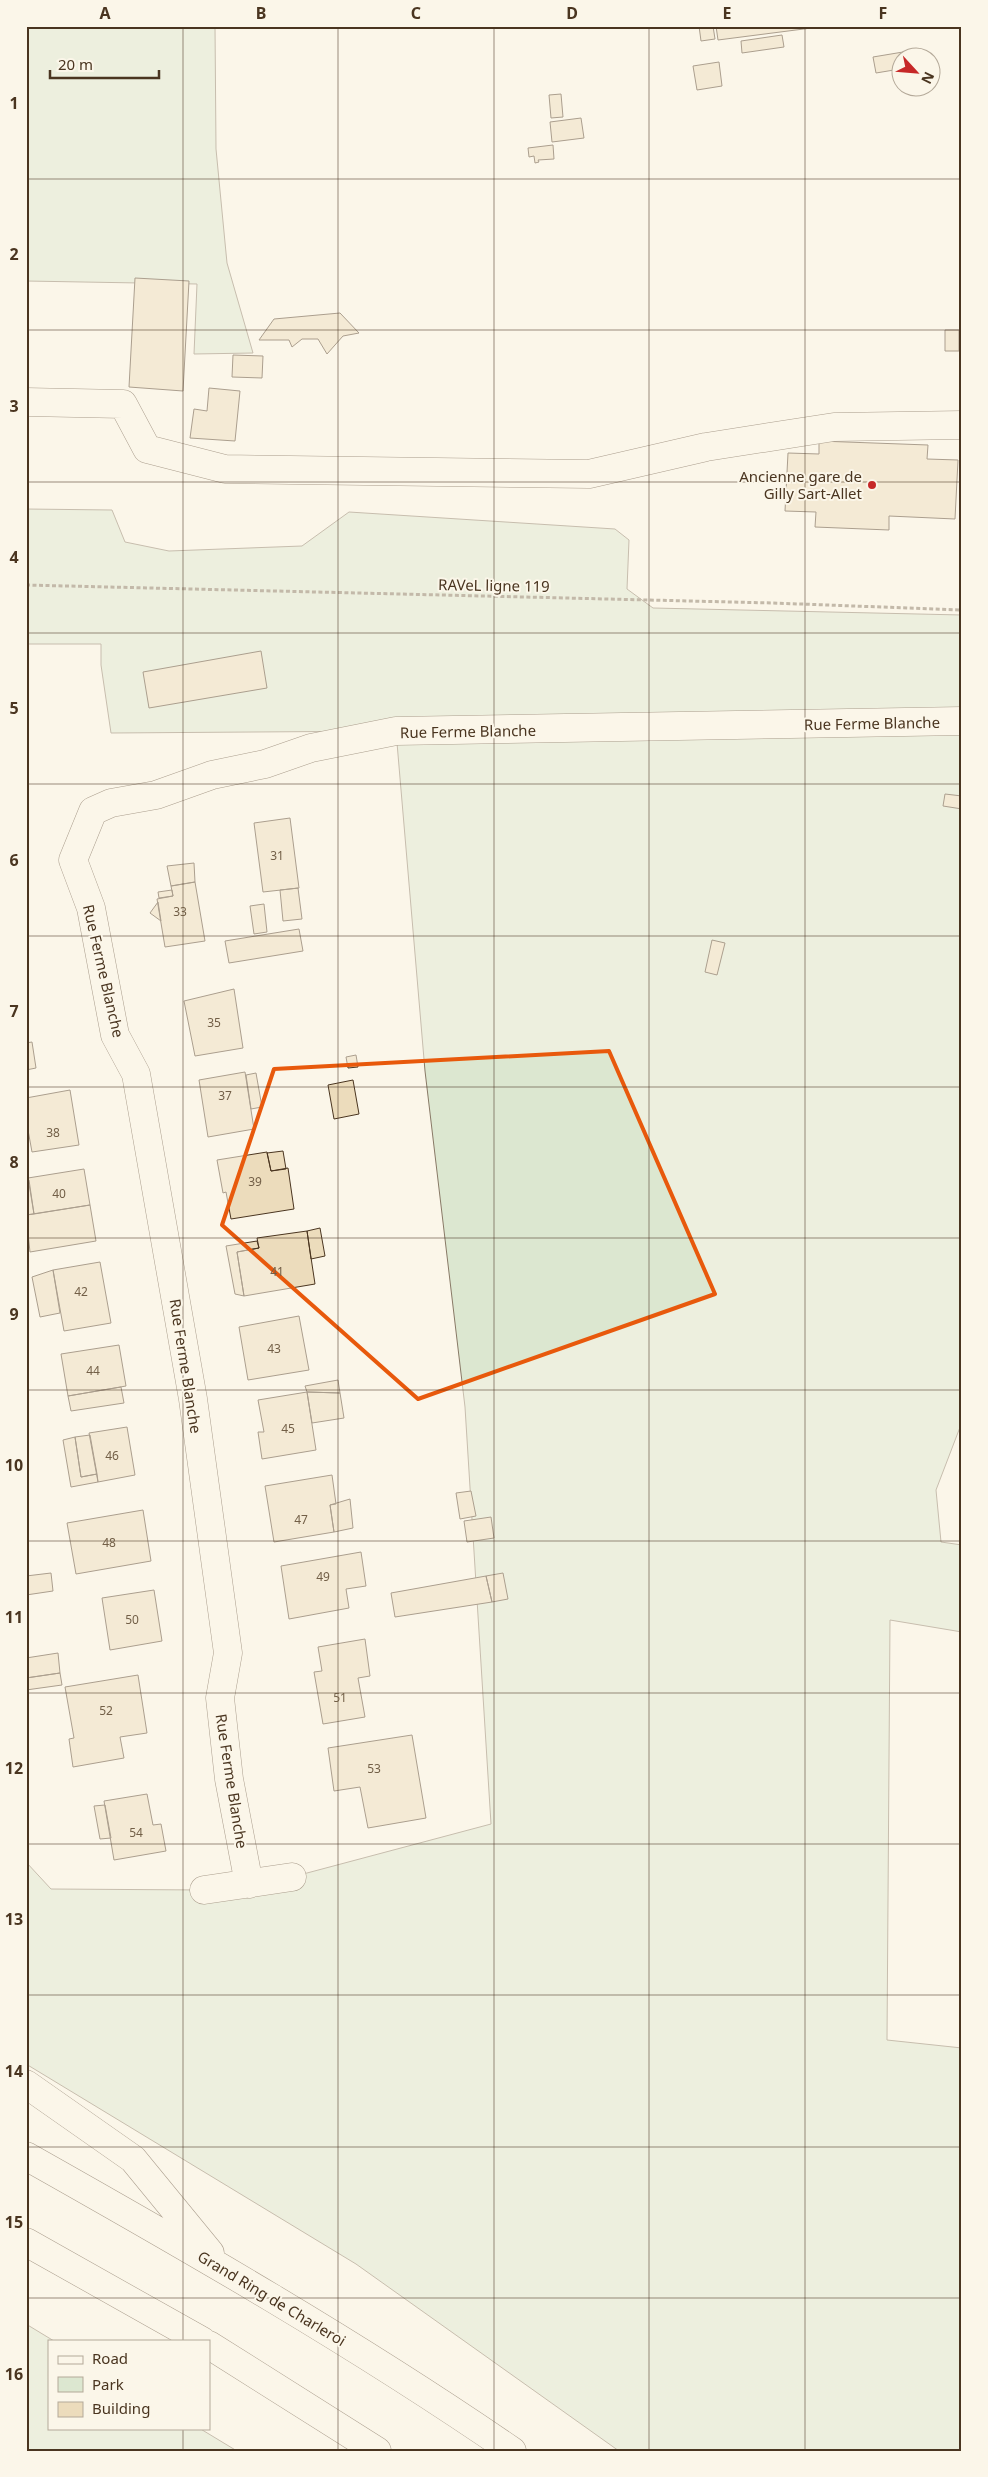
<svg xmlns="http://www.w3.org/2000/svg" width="988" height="2477" viewBox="0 0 988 2477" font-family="'Noto Sans',sans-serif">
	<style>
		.green { fill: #dce7d0; stroke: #887966 }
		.building { fill: #ecdcbc; stroke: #4a3520 }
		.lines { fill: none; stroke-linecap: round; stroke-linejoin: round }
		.minor-casing { stroke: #4a3520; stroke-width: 29 }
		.highway-casing { stroke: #4a3520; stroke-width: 29 }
		.path { stroke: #7f6f5c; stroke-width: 3; stroke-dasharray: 4 2.5; stroke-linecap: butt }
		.minor { stroke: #fbf6e9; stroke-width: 28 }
		.highway { stroke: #fbf6e9; stroke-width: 28 }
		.marked { fill: none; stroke: #e8590c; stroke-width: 4; stroke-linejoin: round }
		.grid { fill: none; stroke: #4a3520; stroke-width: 1; stroke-opacity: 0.55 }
		.poi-dot { fill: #c62828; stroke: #fbf6e9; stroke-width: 2 }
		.labels { text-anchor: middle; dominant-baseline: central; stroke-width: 4; stroke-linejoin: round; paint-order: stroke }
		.number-label { font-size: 12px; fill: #725f47 }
		.poi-label { font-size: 15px; fill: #4a3520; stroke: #fbf6e9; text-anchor: end }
		.street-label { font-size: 15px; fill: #4a3520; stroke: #fbf6e9 }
		.neatline { fill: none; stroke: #4a3520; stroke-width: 2 }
		.grid-label { font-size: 16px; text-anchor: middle; font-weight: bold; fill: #4a3520 }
	</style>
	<rect width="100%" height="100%" fill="#fbf6e9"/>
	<path class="green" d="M26,26H215L216,149L227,263L253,353L194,354L197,284L26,281Z
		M26,509L112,510L125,542L169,551L302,546L349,512L615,529L629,540L627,589L653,608L962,615V1422L936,1490L941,1542L962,1545V1632L890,1620L887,2040L962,2048V2451H619L356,2264L26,2064V1862L51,1889L204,1890L292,1877L491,1824L465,1407L425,1071L396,731L111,733L101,665V644H26Z
		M26,2324L54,2341H49V2428H199L237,2451H26Z"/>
	<path class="building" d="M699,26H713L715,39L701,41Z
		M716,26H827L718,40Z
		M782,35L784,47L742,53L741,41Z
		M921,49L923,58H900V69L876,73L873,57Z
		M719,62L722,86L697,90L693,66Z
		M561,94L563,117L551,118L549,95Z
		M581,118L584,138L552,142L550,122Z
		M553,145L554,159L538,160L539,162L535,163L534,156L529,157L528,148Z
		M135,278L189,281L183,391L129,387Z
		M340,313L359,333L343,336L327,354L318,339H302L292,347L289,340H259L274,319Z
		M945,330H959V351H945Z
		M233,355L263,356L262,378L232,377Z
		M209,388L240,391L235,441L190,438L194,409L207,411Z
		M819,441L928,445L927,459L958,460L955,519L889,516V530L815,527L816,512L785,511L788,453L819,454Z
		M261,651L267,688L149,708L143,672Z
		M945,794L962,796V809L943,806Z
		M290,818L299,888L263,892L254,823Z
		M194,863L195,882L171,886L167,866Z
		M195,882L205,941L165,947L157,899L173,896L171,886Z
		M298,888L302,919L283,921L280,890Z
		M172,890L173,896L159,898L158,892Z
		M158,902L161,921L150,913Z
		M264,904L267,932L254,934L250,906Z
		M299,929L303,951L229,963L225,941Z
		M712,940L725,943L717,975L705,972Z
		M234,989L243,1048L195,1056L184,1001Z
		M32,1042L36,1068L26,1070V1043Z
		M356,1055L358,1067L348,1068L346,1057Z
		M245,1072L254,1129L208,1137L199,1080Z
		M256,1073L262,1107L251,1109L246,1075Z
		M353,1080L359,1114L334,1119L328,1085Z
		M70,1090L79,1145L32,1152L26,1119V1098Z
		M283,1151L286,1169L271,1171L267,1153Z
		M267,1152L271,1171L288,1168L294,1209L231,1219L226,1192L223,1193L217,1160Z
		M84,1169L90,1205L34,1214L28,1178Z
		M29,1180L34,1214L26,1215V1181Z
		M90,1205L96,1241L30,1252L26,1215Z
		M320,1228L325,1256L311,1259L307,1231Z
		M307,1231L315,1284L244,1296L237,1252L259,1248L257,1238Z
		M257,1241L259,1248L237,1252L244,1296L235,1294L226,1246Z
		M100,1262L111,1323L64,1331L53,1270Z
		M53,1270L60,1313L40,1317L32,1277Z
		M299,1316L309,1370L248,1380L239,1327Z
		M119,1345L126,1386L68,1396L61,1354Z
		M338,1380L340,1393L307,1392L305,1386Z
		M121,1387L124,1403L71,1411L68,1396Z
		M307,1392L316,1450L262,1459L258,1432H264L258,1400Z
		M307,1392L340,1393L344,1418L312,1423Z
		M127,1427L135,1475L98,1482L89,1433Z
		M90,1435L97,1474L81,1477L75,1437Z
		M75,1437L81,1477L97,1474L98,1482L71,1487L63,1440Z
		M332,1475L336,1504L330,1505L334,1532L274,1542L265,1486Z
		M471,1491L476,1516L460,1519L456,1493Z
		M350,1499L353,1528L334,1532L330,1505Z
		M143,1510L151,1561L76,1574L67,1523Z
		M491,1517L494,1538L467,1542L464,1521Z
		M361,1552L366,1586L346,1589L349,1608L289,1619L281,1566Z
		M51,1573L53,1591L26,1595V1576Z
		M503,1573L508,1599L492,1602L486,1576Z
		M486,1576L492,1602L395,1617L391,1593Z
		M154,1590L162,1641L110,1650L102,1598Z
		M365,1639L370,1676L358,1678L365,1717L323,1724L314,1672L322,1671L318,1647Z
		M58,1653L60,1673L26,1678V1658Z
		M60,1673L62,1685L26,1690V1678Z
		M138,1675L147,1733L120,1737L124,1758L73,1767L69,1739L74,1738L65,1687Z
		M412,1735L426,1818L368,1828L360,1787L334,1791L328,1748Z
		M147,1794L153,1825L161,1824L166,1851L114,1860L104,1801Z
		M105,1805L111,1838L100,1839L94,1806Z"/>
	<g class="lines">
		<g class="minor-casing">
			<path id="minor" d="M26,402L123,404L147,449L225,469L589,474L706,447L834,427L962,425
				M249,1884L229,1779L220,1698L228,1653L193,1399L136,1074L115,1035L91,908L73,860L93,811L111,803L156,795L212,775L265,764L311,748L396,731L962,721
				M204,1890L292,1877"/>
		</g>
		<g class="highway-casing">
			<path id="highway" d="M26,2084L133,2159L210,2253
				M26,2156C191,2249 355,2343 512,2451
				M26,2242L202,2341
				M209,2345L377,2451"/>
		</g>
		<path class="path" d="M26,585L773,603L962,610"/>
		<use href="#minor" class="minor"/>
		<use href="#highway" class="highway"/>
	</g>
	<path d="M0 0H988V2477H0ZM609,1051L715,1294L418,1399L222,1225L274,1069Z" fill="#fbf6e9" fill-opacity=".55" fill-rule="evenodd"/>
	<path class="marked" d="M609,1051L715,1294L418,1399L222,1225L274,1069Z"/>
	<path class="grid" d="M183,26V2341M338,26V2451M494,26V2451M649,26V2451M805,26V2451M26,179H962M26,330H962M26,482H962M26,633H962M26,784H962M26,936H962M26,1087H962M26,1238H962M26,1390H962M26,1541H962M26,1693H962M26,1844H962M26,1995H962M26,2147H962M26,2298H962M183,2428V2451"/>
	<circle class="poi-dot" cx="872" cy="485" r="5"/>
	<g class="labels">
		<g class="number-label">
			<text x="277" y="855">31</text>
			<text x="180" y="911">33</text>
			<text x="214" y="1022">35</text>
			<text x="225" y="1095">37</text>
			<text x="53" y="1132">38</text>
			<text x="255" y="1181">39</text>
			<text x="59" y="1193">40</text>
			<text x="277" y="1271">41</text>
			<text x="81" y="1291">42</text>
			<text x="274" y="1348">43</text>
			<text x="93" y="1370">44</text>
			<text x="288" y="1428">45</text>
			<text x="112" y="1455">46</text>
			<text x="301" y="1519">47</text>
			<text x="109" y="1542">48</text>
			<text x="323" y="1576">49</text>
			<text x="132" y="1619">50</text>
			<text x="340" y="1697">51</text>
			<text x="106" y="1710">52</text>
			<text x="374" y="1768">53</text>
			<text x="136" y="1832">54</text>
		</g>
		<g class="poi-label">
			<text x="862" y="476">Ancienne gare de<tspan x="862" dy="17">Gilly Sart-Allet</tspan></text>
		</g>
		<g class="street-label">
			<text transform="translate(494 585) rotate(1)">RAVeL ligne 119</text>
			<text transform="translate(872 723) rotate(-1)">Rue Ferme Blanche</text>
			<text transform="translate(468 731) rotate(-1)">Rue Ferme Blanche</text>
			<text transform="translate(104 971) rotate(77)">Rue Ferme Blanche</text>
			<text transform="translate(186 1366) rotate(81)">Rue Ferme Blanche</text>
			<text transform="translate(232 1781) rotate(81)">Rue Ferme Blanche</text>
			<text transform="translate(272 2298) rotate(31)">Grand Ring de Charleroi</text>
		</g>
	</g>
	<rect width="988" height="2477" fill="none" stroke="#fbf6e9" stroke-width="55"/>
	<rect x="48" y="2340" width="162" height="90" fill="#fbf6e9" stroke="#b4a999"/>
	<rect x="58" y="2356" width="25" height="8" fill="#fbf6e9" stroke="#b4a999"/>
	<text x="92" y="2364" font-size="15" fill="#4a3520">Road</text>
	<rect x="58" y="2377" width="25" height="15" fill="#dce7d0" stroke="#b4a999"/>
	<text x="92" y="2390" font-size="15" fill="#4a3520">Park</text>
	<rect x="58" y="2402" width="25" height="15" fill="#ecdcbc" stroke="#b4a999"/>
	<text x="92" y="2414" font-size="15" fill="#4a3520">Building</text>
	<g transform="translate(916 72) rotate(116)"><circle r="24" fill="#fbf6e9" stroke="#b4a999"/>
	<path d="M0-4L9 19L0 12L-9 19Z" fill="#c62828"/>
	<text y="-8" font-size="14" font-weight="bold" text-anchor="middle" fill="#4a3520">N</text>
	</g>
	<path d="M50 70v8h109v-8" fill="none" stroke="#4a3520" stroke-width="2.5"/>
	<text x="58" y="70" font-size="15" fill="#4a3520" stroke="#fbf6e9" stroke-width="4" paint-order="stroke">20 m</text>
	<rect x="28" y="28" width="932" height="2422" class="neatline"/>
	<g class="grid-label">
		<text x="105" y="19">A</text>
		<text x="261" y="19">B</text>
		<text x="416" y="19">C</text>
		<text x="572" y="19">D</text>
		<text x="727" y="19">E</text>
		<text x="883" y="19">F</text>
		<text x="14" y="109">1</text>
		<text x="14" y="260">2</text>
		<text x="14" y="412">3</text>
		<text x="14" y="563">4</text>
		<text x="14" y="714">5</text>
		<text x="14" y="866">6</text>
		<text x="14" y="1017">7</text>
		<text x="14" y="1168">8</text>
		<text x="14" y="1320">9</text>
		<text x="14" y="1471">10</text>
		<text x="14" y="1623">11</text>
		<text x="14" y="1774">12</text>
		<text x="14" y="1925">13</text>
		<text x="14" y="2077">14</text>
		<text x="14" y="2228">15</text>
		<text x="14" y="2380">16</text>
	</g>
</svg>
